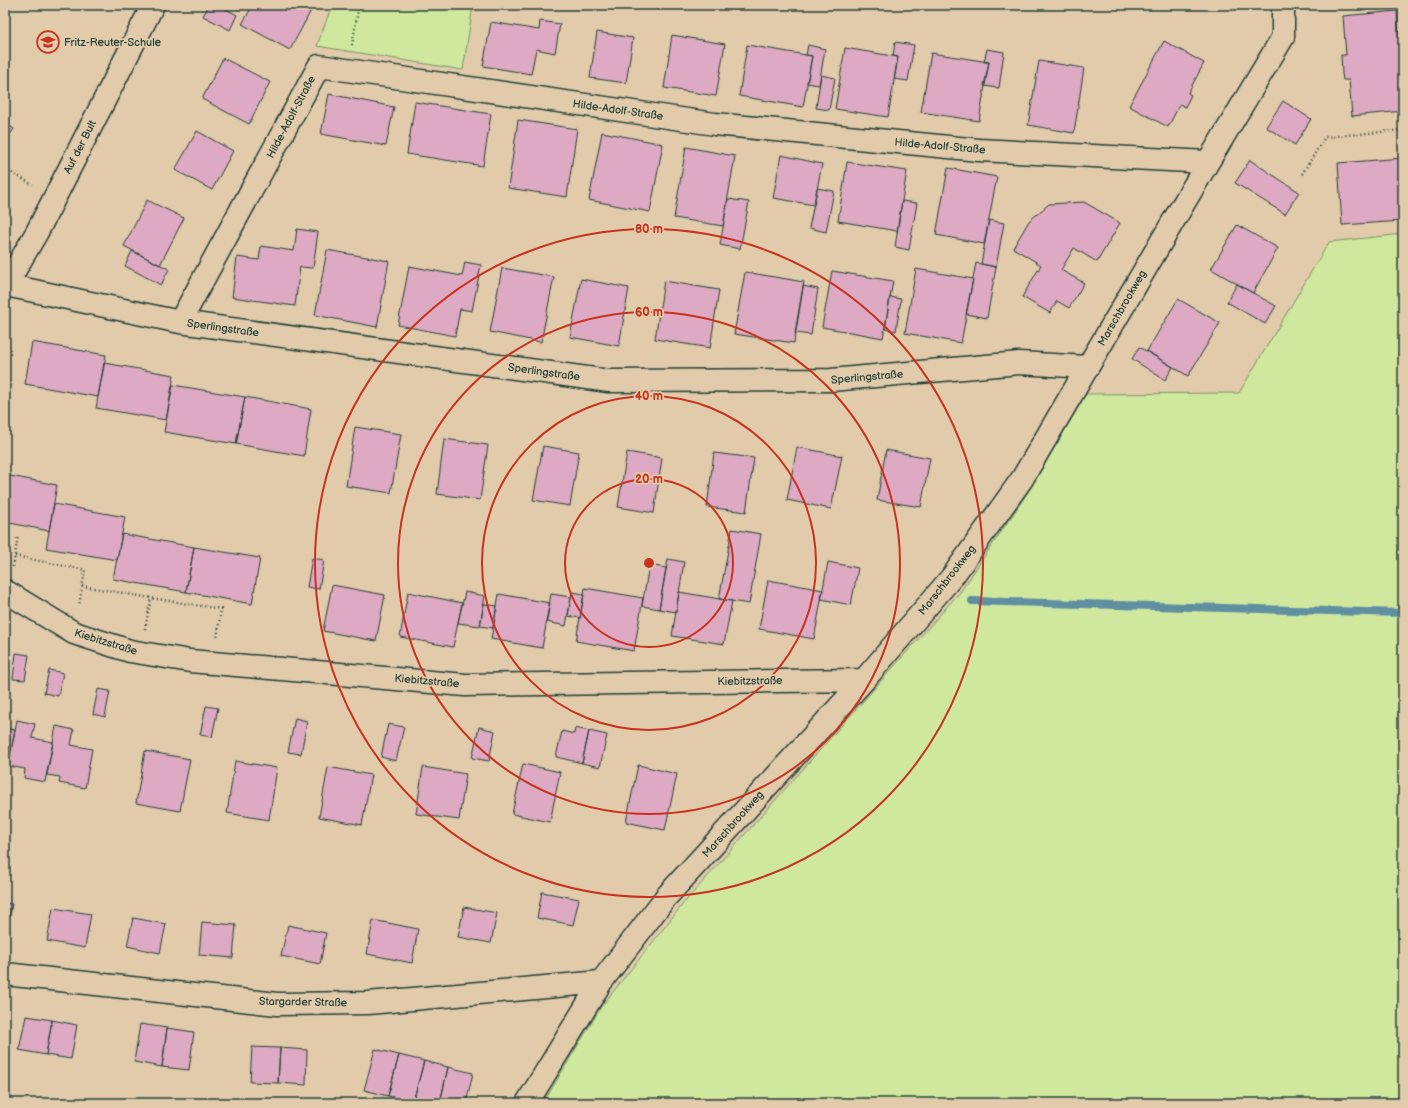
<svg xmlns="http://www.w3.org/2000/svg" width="1408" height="1108" viewBox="0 0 1408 1108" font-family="'Balsamiq Sans',sans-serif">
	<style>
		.green { fill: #cfe89e; stroke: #779269 }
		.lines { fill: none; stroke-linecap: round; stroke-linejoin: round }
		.stream { stroke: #5f8fa1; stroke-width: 8 }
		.building { fill: #dea9c2; stroke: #1f3d34 }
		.minor-casing { stroke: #1f3d34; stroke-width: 25 }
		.tertiary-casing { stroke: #1f3d34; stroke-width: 25 }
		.path { stroke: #1f3d34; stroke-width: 2.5; stroke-dasharray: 1 3; stroke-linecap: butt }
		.minor { stroke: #e2cbab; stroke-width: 22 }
		.tertiary { stroke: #e2cbab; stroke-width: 22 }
		.ring { fill: none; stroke: #c8321e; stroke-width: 2 }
		.labels { text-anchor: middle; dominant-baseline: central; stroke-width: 3.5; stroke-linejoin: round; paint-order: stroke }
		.poi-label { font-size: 11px; fill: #1f3d34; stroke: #e2cbab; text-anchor: start }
		.street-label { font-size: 11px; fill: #1f3d34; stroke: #e2cbab }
		.centre { fill: #c8321e; stroke: #e2cbab; stroke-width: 2 }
		.ring-label { font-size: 12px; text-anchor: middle; font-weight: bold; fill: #c8321e; stroke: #e2cbab; stroke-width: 3.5; stroke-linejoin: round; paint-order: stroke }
	</style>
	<rect width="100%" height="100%" fill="#e2cbab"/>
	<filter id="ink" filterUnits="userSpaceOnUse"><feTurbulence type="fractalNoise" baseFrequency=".025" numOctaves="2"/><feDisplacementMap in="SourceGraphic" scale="8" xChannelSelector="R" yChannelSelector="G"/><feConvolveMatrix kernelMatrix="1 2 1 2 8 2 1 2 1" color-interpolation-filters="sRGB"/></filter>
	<g filter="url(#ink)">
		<path class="green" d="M332,5H473L463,70L317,46Z
			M1403,234V1103H543L601,1007L683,904L961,591L1032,486L1086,394L1239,393L1329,242Z"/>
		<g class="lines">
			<path class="stream" d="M972,601L1403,613"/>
		</g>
		<path class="building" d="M209,5H219L237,15L230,30L203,16Z
			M253,5H314L290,50L242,24Z
			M1397,11L1403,80V111L1352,116L1349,80H1343L1342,74L1341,55H1346L1343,16Z
			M540,21L560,24L555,53L536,49L531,74L483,66L491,22L539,30Z
			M597,32L633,38L626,83L590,78Z
			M672,35L725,44L716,96L664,88Z
			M1164,41L1204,63L1188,93L1191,95L1185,107L1180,104L1168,127L1129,106Z
			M895,42L914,45L908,81L894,79L898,57L893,56Z
			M747,45L812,56L803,107L739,96Z
			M808,45L825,49L819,85L807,83L812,56L806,55Z
			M845,48L898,57L888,117L835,109Z
			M987,49L1004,52L999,88L984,86L989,62H984Z
			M931,53L989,62L979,121L921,112Z
			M223,58L270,82L249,124L202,99Z
			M1039,61L1084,68L1074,133L1028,125Z
			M821,75L835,78L829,110L816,108Z
			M329,94L394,107L386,146L321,134Z
			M1283,101L1311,119L1295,145L1266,127Z
			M415,102L491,114L483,166L407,154Z
			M518,120L577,129L567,197L508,188Z
			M5,123L14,129L5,142Z
			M197,131L233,151L212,190L175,170Z
			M602,132L663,144L650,212L589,200Z
			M686,147L735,156L723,226L674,218Z
			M781,155L822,164L814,205L773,198Z
			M1403,158V221L1342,225L1338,163Z
			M1250,160L1299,192L1285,214L1235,183Z
			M847,162L907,171L897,231L838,221Z
			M948,168L997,177L984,244L936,235Z
			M817,188L834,191L826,232L809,228Z
			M728,199L749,202L740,249L720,245Z
			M147,200L184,218L160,265L124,246Z
			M902,201L917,203L909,250L895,247Z
			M1084,202L1120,223L1097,262L1074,248L1061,270L1084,283L1069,308L1057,301L1050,313L1022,297L1041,265L1013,248L1029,221L1049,204Z
			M989,220L1004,223L996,267L981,264Z
			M1237,225L1278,248L1253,293L1211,269Z
			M297,229L318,232L313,268L300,267L295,306L232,297L237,257L259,260L261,246L294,251Z
			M327,250L389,261L377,327L315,315Z
			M132,251L169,269L161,285L125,266Z
			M465,262L481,265L472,311L460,309L455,336L398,325L409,266L462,276Z
			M976,263L996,267L987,318L966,314Z
			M502,268L554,277L541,342L490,332Z
			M916,269L973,279L961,343L905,333Z
			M832,271L893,281L883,338L822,327Z
			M745,272L804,282L794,343L734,334Z
			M581,279L629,288L619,346L570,337Z
			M664,281L719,290L710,348L655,339Z
			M1237,284L1276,306L1265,324L1227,302Z
			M803,286L818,289L811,335L795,333Z
			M890,297L901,299L896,331L885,329Z
			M1178,299L1220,323L1188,376L1147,351Z
			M32,342L106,355L98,397L25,384Z
			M1139,347L1173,367L1165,380L1132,359Z
			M104,363L174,375L166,420L96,408Z
			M173,385L245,397L236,444L164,432Z
			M245,397L311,409L304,456L236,444Z
			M355,427L401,434L391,493L346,486Z
			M444,439L488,445L480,500L437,494Z
			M543,446L579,452L570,506L533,500Z
			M797,447L842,456L831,509L787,500Z
			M886,450L930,458L921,507L877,500Z
			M627,452L662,458L654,513L618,507Z
			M714,453L754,458L746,512L707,507Z
			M5,475L57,485L49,531L5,522Z
			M54,504L125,517L117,560L46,548Z
			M732,529L761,534L749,604L719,599Z
			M122,534L194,547L186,592L113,579Z
			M194,547L260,558L252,604L186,592Z
			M312,558L324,560L319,589L307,587Z
			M668,559L684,562L676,612L659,609Z
			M828,562L858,568L851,605L821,599Z
			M649,565L666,568L659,609L642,606Z
			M768,580L823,590L814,639L759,629Z
			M332,585L385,595L376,641L323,631Z
			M585,588L643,598L634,651L576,641Z
			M408,592L462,603L453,647L400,637Z
			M465,592L485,596L480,626L458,623Z
			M572,592L584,594L580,618L568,616Z
			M679,592L732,601L724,644L672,636Z
			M499,594L550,603L542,648L491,639Z
			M551,594L571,597L566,626L546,622Z
			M484,604L497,606L493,628L480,626Z
			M16,653L29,655L25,680L13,679Z
			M49,670L63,673L58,696L44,693Z
			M98,689L110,691L105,717L93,714Z
			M206,706L218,708L212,737L200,735Z
			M295,718L307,721L301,754L288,752Z
			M17,720L35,724L32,738L53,742L45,782L24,778L25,769L8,766Z
			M388,724L404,727L396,761L381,757Z
			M56,726L74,730L71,745L92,749L85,788L59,783L60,777L47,775Z
			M479,727L495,731L489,761L472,758Z
			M5,728L15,730L7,772L5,771Z
			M575,728L589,731L582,763L556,757L562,731L574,734Z
			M589,731L607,735L600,767L582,763Z
			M145,751L190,759L180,811L136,803Z
			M235,761L277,768L269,820L227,813Z
			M523,764L560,772L550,822L512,814Z
			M638,765L677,774L665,830L626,822Z
			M328,767L371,775L362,825L319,817Z
			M423,767L466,774L459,820L416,814Z
			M542,892L579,899L573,925L537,918Z
			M5,903L12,904L5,937Z
			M464,907L497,913L491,943L458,937Z
			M53,908L91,914L85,948L47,941Z
			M133,918L166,924L160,953L127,946Z
			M373,920L418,929L412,963L367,954Z
			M202,922L236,925L233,958L199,955Z
			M288,925L326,933L320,964L281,956Z
			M26,1016L52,1020L46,1055L19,1050Z
			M52,1020L77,1025L71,1059L46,1055Z
			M140,1024L167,1028L162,1067L134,1062Z
			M167,1028L194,1032L189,1070L162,1067Z
			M252,1047L280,1048L278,1083L250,1082Z
			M280,1048L307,1050L306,1085L278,1083Z
			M375,1049L399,1055L388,1096L364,1090Z
			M399,1055L424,1061L413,1102L388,1096Z
			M424,1061L448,1067L440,1103L413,1102Z
			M448,1067L473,1073L466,1103H440Z"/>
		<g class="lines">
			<g class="minor-casing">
				<path id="minor" d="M6,285L180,322L609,381L831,380L1019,363L1087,367
					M180,322L319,66L715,124L979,150L1208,162
					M5,591L74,633L130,651L190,661L465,685L864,680
					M5,974L277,1004L368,1003L601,982
					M527,1103L601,982L666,897L864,680L952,577L1022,479L1208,162L1283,37V5"/>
			</g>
			<g class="tertiary-casing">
				<path id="tertiary" d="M5,287L37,232L153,5"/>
			</g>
			<path class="path" d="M352,45L359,5
				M5,169L33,185
				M1302,174L1325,137L1403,130
				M15,556L85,570L79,606
				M13,567L18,536
				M82,586L151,598L221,609L217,639
				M145,629L151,598"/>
			<use href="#minor" class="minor"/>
			<use href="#tertiary" class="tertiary"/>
		</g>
	</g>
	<g class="ring">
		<circle cx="649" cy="563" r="84"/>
		<circle cx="649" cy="563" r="167"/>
		<circle cx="649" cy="563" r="251"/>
		<circle cx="649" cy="563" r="334"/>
	</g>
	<defs>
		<g id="school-ring" transform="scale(1.15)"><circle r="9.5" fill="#e2cbab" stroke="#c8321e" stroke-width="1.5"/><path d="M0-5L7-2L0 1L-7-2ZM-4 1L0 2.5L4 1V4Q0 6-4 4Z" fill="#c8321e"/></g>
	</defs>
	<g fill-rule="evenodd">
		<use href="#school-ring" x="48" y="42"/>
	</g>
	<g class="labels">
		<g class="poi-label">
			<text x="64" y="42">Fritz-Reuter-Schule</text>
		</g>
		<g class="street-label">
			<text transform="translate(618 110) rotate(8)">Hilde-Adolf-Straße</text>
			<text transform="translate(291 117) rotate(-62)">Hilde-Adolf-Straße</text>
			<text transform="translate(940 146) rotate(5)">Hilde-Adolf-Straße</text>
			<text transform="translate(80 147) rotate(-63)">Auf der Bult</text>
			<text transform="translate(1122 308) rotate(-60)">Marschbrookweg</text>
			<text transform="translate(223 328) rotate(8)">Sperlingstraße</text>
			<text transform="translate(544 372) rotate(8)">Sperlingstraße</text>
			<text transform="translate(867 377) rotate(-5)">Sperlingstraße</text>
			<text transform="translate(947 580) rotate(-52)">Marschbrookweg</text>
			<text transform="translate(106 642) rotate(17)">Kiebitzstraße</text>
			<text transform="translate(427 681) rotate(5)">Kiebitzstraße</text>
			<text transform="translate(750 681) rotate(-1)">Kiebitzstraße</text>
			<text transform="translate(733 824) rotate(-48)">Marschbrookweg</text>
			<text transform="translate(303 1002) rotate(1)">Stargarder Straße</text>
		</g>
	</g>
	<circle cx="649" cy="563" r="6" class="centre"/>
	<g class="ring-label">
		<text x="649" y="233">80 m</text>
		<text x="649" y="316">60 m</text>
		<text x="649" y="400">40 m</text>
		<text x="649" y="483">20 m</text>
	</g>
	<rect width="1408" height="1108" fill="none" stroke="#e2cbab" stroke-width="20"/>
	<rect x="10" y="10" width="1388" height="1088" fill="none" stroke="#1f3d34" stroke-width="1.5" filter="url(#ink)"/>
</svg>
